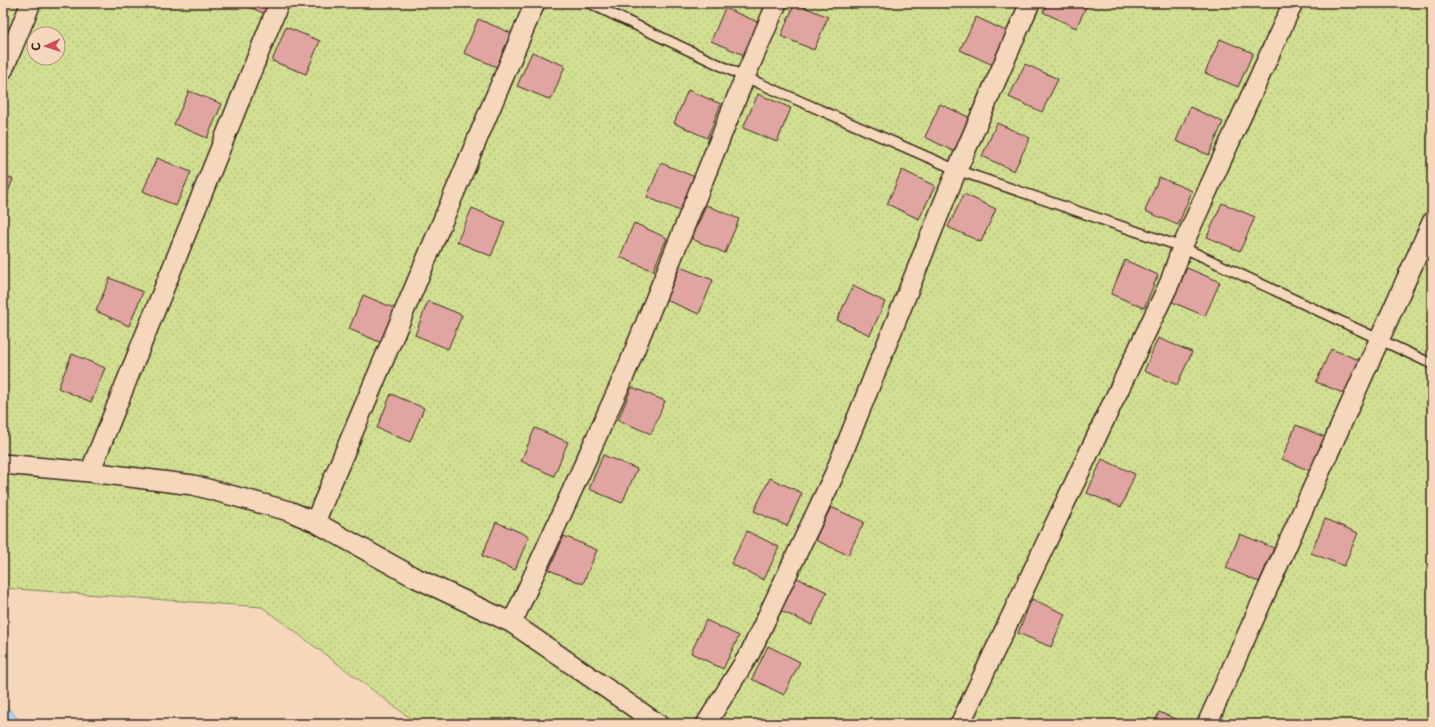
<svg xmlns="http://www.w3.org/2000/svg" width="1435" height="727" viewBox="0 0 1435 727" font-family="'Playpen Sans',sans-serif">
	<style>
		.grass { fill: url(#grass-dots); stroke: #868458; fill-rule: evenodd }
		.water { fill: url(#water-ripples); stroke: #7e92a0 }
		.building { fill: #e0a5a1; stroke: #3b2a1e }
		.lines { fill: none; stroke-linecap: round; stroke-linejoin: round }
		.lane-casing { stroke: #3b2a1e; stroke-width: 12 }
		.street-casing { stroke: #3b2a1e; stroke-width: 22 }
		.lane { stroke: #f5d8bc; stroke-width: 9 }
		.street { stroke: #f5d8bc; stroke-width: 19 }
	</style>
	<defs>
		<pattern id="grass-dots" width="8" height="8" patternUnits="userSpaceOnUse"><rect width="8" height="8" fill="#d2df92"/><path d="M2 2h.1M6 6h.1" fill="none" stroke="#b5c07d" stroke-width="1.8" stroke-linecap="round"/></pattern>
		<pattern id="water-ripples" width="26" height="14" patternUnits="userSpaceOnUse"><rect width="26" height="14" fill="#aad7f6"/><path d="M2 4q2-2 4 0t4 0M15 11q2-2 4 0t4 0" fill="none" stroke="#93b9d2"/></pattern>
	</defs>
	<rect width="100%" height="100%" fill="#f5d8bc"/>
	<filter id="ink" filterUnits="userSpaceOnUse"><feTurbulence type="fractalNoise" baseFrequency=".025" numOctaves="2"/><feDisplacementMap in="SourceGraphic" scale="8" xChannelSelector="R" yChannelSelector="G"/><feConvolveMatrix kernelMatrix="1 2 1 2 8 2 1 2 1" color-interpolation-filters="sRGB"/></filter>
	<g filter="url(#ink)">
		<path class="grass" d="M3,3H1432V724H418L262,607L3,588ZM34,34H58V58H34Z"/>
		<path class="water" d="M3,703L23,724H3Z"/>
		<path class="building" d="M239,3H273L268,15Z
			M795,3L828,17L814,50L781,36Z
			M1048,3H1088L1076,28L1043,12Z
			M725,8L758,22L744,55L711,41Z
			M976,17L1008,32L993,65L960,50Z
			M478,19L511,33L497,67L464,53Z
			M286,27L320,41L306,74L272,61Z
			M1220,39L1253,53L1238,87L1205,73Z
			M532,52L565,66L551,100L517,86Z
			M1025,64L1058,79L1042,112L1009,97Z
			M688,90L721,104L707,138L674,123Z
			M189,91L222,104L207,138L174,124Z
			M758,94L791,108L777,142L743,128Z
			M940,104L973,119L957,153L925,137Z
			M1190,107L1223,122L1209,155L1176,141Z
			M997,123L1030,138L1014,171L982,156Z
			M157,158L191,172L176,206L143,191Z
			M661,163L695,177L680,211L647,197Z
			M902,170L935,186L919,219L887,204Z
			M3,175L13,179L3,205Z
			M1159,177L1192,191L1178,225L1145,211Z
			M964,194L996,209L981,242L948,227Z
			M1222,203L1255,217L1240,251L1207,237Z
			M706,205L739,219L725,253L692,239Z
			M472,208L505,222L491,256L457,242Z
			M634,223L667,238L653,271L620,257Z
			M1125,260L1158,275L1144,308L1111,294Z
			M680,267L713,280L699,314L666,300Z
			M1187,268L1220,282L1205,316L1172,302Z
			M110,278L143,292L129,326L96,311Z
			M853,286L885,302L870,335L837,320Z
			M363,295L396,309L382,343L349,329Z
			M428,301L462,315L448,349L415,335Z
			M1158,338L1192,352L1177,385L1144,371Z
			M1331,349L1364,362L1350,396L1316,382Z
			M72,354L105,368L91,402L58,388Z
			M632,387L665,401L651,434L618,420Z
			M391,394L424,408L410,442L377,428Z
			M1296,425L1329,439L1315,473L1282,459Z
			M535,428L568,442L554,476L521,461Z
			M603,455L637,469L622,503L589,489Z
			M1102,459L1135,474L1121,507L1087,493Z
			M770,478L802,493L787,526L754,511Z
			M831,507L864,522L848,555L815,540Z
			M1325,519L1358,533L1344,566L1311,553Z
			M496,522L529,536L515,570L482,556Z
			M747,531L779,547L764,580L731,564Z
			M1240,534L1274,548L1259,582L1226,568Z
			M564,536L597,550L583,584L549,570Z
			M795,577L827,592L812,625L779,610Z
			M1032,599L1065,614L1051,647L1018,633Z
			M706,620L739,636L723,669L691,653Z
			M768,646L800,662L784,695L752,679Z
			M1159,712L1188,724H1154Z"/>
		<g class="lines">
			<g class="lane-casing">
				<path id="lane" d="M589,3L745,77L957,170L1182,247L1432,364"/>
			</g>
			<g class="street-casing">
				<path id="street" d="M3,70L31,3
					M3,464L90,472L193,485L289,511L315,522L412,576L512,623L658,724
					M90,472L279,3
					M315,522L535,3
					M512,623L625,374L745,77L777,3
					M706,724L750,653L834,475L954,177L1030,3
					M960,724L1170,282L1182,247L1293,3
					M1207,724L1432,222"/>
			</g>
			<use href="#lane" class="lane"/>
			<use href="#street" class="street"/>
		</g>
	</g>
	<rect width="1435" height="727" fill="none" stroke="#f5d8bc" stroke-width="16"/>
	<rect x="8" y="8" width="1419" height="711" fill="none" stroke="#3b2a1e" stroke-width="1.5" filter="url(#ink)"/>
	<g transform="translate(46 46) rotate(267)"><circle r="19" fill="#f5d8bc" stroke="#ab927d"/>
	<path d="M0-3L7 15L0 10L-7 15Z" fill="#d1495b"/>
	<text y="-6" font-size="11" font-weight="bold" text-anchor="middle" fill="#3b2a1e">С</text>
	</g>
</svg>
